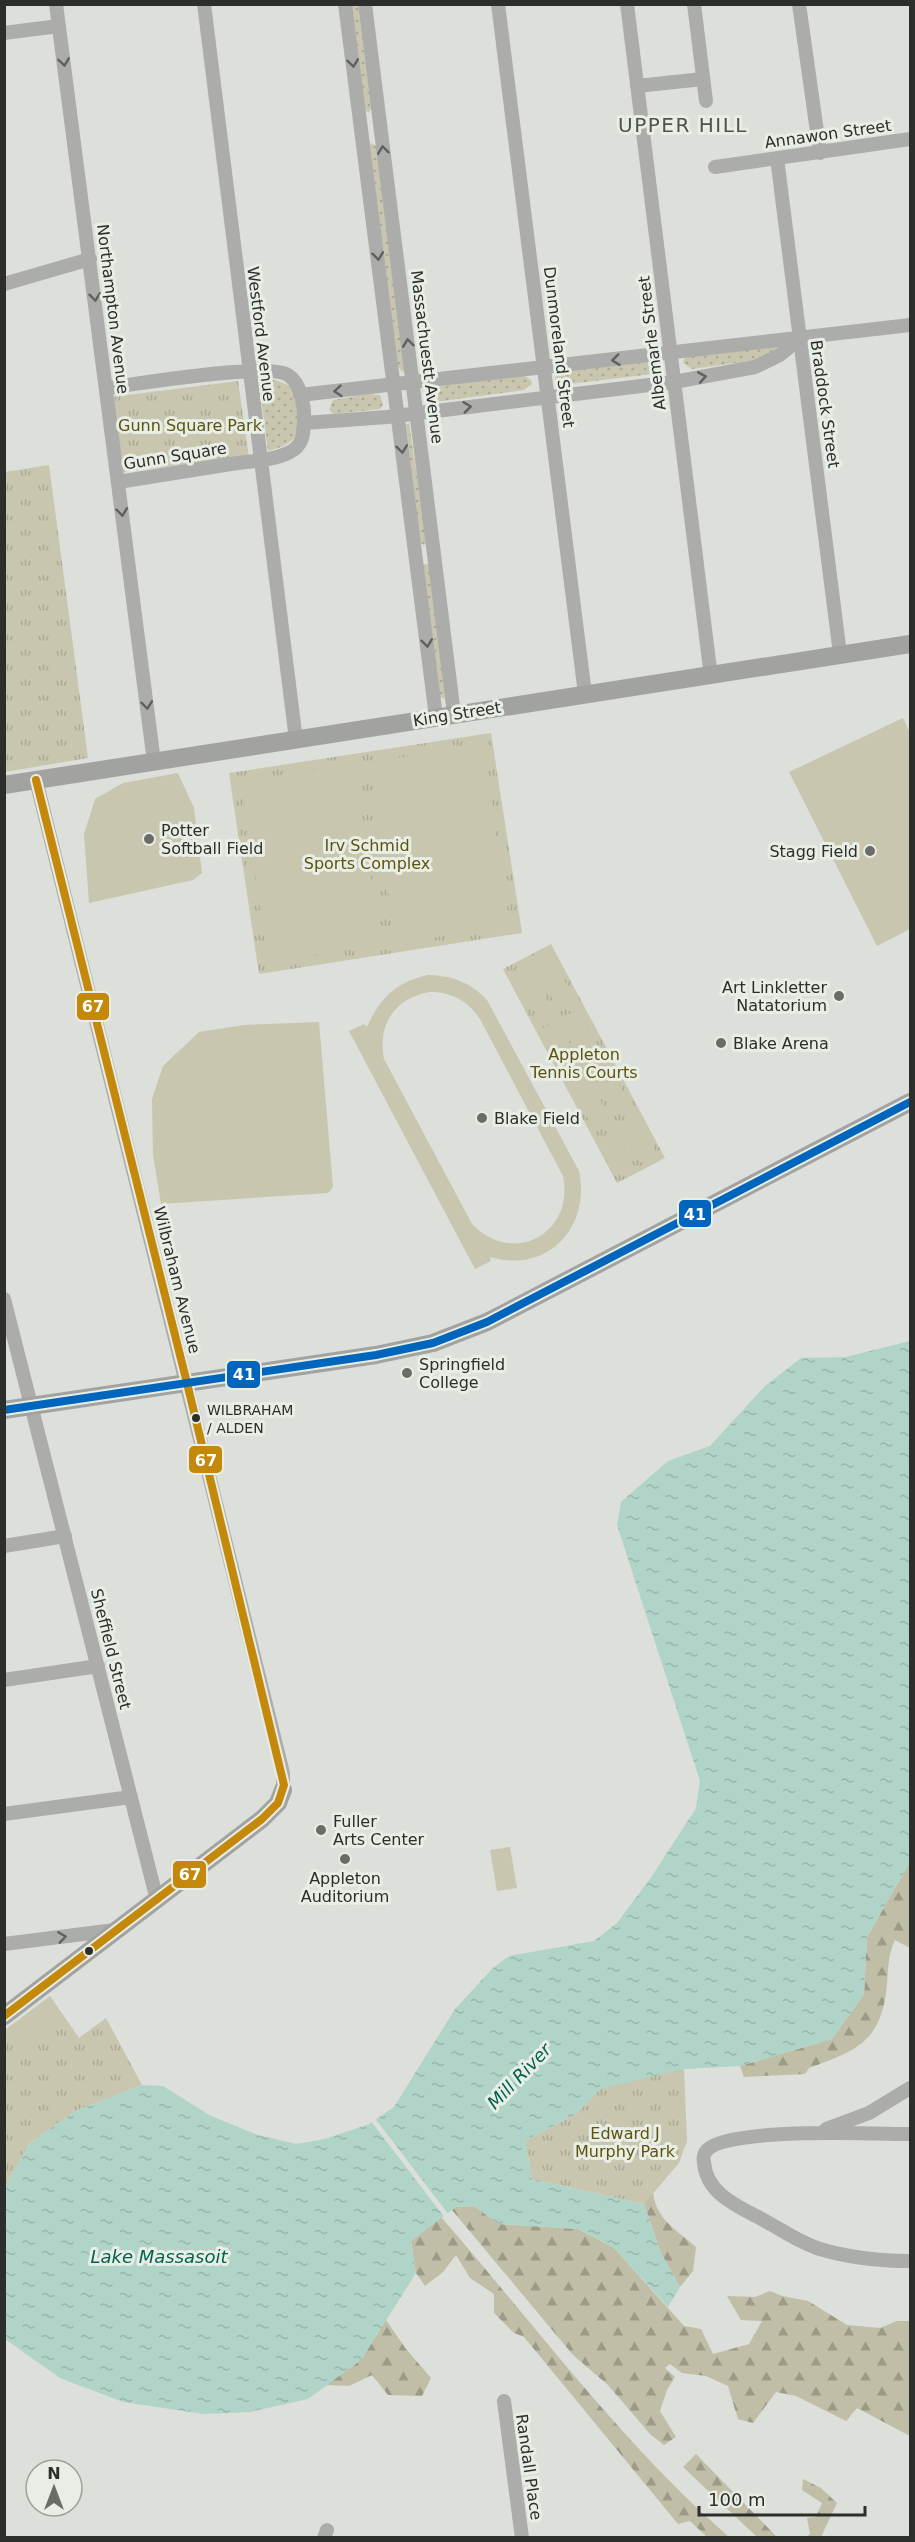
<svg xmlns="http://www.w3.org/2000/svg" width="915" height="2542" viewBox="0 0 915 2542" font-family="'DejaVu Sans',sans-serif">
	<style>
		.grass { fill: url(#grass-dots) }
		.forest { fill: url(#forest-firs) }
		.park { fill: url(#park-tufts) }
		.pitch { fill: #c8c6ae; fill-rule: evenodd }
		.water { fill: url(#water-ripples) }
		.pier { fill: #dcdfda }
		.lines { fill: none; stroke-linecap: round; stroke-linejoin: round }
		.street { stroke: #acadaa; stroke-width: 14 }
		.secondary { stroke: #a2a3a1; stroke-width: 18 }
		.bus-1-casing { stroke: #e8eee5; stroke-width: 12 }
		.bus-2-casing { stroke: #e8eee5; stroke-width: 12 }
		.bus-1 { stroke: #c4880b; stroke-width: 8 }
		.bus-2 { stroke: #0065bd; stroke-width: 8 }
		.oneway { stroke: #5f615e }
		.poi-dot { fill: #6a6c68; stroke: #e8eee5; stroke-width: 2 }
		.bus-dot { fill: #2c2e2b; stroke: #e8eee5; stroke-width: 2 }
		.labels { text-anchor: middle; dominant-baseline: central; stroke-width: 6; stroke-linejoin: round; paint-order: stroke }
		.bus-label { font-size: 14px; fill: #2c2e2b; stroke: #e8eee5; text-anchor: start }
		.street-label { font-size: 16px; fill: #2c2e2b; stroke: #e8eee5 }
		.park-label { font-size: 16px; fill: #5d530e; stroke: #e8eee5 }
		.poi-label { font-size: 16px; fill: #2c2e2b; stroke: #e8eee5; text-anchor: start }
		.water-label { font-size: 18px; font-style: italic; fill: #00624f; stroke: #e8eee5 }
		.quarter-label { font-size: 20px; letter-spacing: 1.5px; fill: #4d524b; stroke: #e8eee5 }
		.line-badge { stroke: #e8eee5; stroke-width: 2 }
		.badge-label { font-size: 16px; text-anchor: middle; font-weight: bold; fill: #fff }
	</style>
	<defs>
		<pattern id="grass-dots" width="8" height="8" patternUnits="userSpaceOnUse" patternTransform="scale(1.5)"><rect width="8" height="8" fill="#c8c6ae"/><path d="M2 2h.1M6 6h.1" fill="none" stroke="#acaa96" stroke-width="1.8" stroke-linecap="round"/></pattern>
		<pattern id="forest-firs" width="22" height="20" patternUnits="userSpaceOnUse" patternTransform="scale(1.5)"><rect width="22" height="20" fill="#c0bea6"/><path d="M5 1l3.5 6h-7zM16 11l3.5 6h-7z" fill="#9c9b87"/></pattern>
		<pattern id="park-tufts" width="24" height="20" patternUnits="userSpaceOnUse" patternTransform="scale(1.5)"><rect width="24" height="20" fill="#c8c6ae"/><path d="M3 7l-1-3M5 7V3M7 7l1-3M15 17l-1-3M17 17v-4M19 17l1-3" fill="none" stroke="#acaa96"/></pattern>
		<pattern id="water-ripples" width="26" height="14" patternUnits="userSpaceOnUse" patternTransform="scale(1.5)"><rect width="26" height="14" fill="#b1d4c8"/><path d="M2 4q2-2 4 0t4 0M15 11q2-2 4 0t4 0" fill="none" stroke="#98b6ac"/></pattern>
	</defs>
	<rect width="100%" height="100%" fill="#dcdfda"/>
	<path class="grass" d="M352,5H358L371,108L369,113L365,110Z
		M371,143L376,146L405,370L402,372L398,366L370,146Z
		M785,344L770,356L750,361L692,369L683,363L685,357Z
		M650,359L657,365L656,370L652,374L561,385L555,382L556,373L561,371Z
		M523,375L531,380L532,384L524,390L435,402L429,399L426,394L428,389L434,387Z
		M274,380C289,384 317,397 310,417C309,420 304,425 302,428C293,442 284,447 268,451L259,382Z
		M367,394L380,395L383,405L380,409L334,414L329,410L333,400Z
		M409,423L427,542L424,545L420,543L406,425Z
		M426,564L430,565L445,699L440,697L423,565Z"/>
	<path class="forest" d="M910,1862V1948L895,1940C888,1954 888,1969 887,1985C881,2042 858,2050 809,2068L805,2074L744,2077L740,2066L832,2039L864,1994L867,1937Z
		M653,2188C653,2218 676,2229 696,2247L693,2271L680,2287L661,2253L644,2204Z
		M474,2206L499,2224L578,2229L614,2248L684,2326L701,2329L713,2354L749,2344L762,2321L741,2320L727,2296L755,2297L770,2291L782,2296L808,2301L847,2325L880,2328L897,2321H910V2436L857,2408L846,2421L796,2396L776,2392L753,2423L738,2419L728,2386L706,2376L682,2373L670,2364L665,2368L675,2377L667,2390L660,2411L676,2437L664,2445L650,2434L608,2385L573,2355L452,2210L456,2207Z
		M441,2217C535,2325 621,2443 729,2537H707L690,2521L678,2524L524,2337L514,2333L494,2313V2294L470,2278L456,2255L443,2272L425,2286L416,2273L411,2241Z
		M386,2320L406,2349L431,2378L422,2396L388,2395L372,2375L349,2386L326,2385L361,2360Z
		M696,2454L777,2537H757L683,2467Z
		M803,2479L821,2488L837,2503L821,2537H806L810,2534L807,2518L816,2517L822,2503L802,2490Z"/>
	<path class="park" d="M238,381L249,457L123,472L112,397Z
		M49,465L88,758L5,772V472Z
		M491,733L522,933L259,974L229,773Z
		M551,944L665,1158L617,1183L503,969Z
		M50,1996L79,2038L106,2018L142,2085L75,2111L29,2144L5,2187V2030Z
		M684,2069L687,2141L679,2163L644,2204L532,2179L525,2141L576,2114L607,2081Z"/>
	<path class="pitch" d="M903,718L910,733V929L877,946L789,772Z
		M482,745L510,926L396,943L369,762Z
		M354,764L381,945L268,962L241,781Z
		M178,773L194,808L202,873L193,880L89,903L84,834L95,799L123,783Z
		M550,955L569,989L552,998L534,963Z
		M529,966L547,1001L531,1009L512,974Z
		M428,975C453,976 470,982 487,1000L579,1171C591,1228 547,1274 490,1257L491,1261L475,1269L349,1031L364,1024L367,1027C380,998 396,982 428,975ZM429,992C452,992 467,1000 480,1019L563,1176C575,1233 513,1267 472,1224L384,1059C377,1025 395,998 429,992Z
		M579,1009L597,1044L581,1052L562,1017Z
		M557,1020L576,1055L559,1064L541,1029Z
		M319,1022L333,1187L328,1193L161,1204L153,1155L152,1099L163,1066L199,1032L244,1025Z
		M609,1065L627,1100L611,1108L592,1074Z
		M587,1076L606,1111L589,1120L571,1085Z
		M638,1119L656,1154L640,1163L621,1128Z
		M616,1131L634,1166L618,1174L600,1139Z
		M510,1847L517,1888L497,1891L490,1850Z
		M44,2007L59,2028L24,2053L9,2033Z"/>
	<path class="water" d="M910,1341V1862L867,1937L864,1994L832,2039L740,2066L684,2069L600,2089L576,2114L525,2141L532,2179L644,2204L661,2253L680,2287L668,2307L614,2248L578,2229L499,2224L474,2206L456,2207L411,2241L416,2273L361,2360L308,2399L250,2412L204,2414L123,2402L60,2378L5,2339V2187L29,2144L75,2111L142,2085L163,2086L211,2116L258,2135L296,2144L325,2139L369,2124L394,2107L455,2009L493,1968L509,1956L594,1941L617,1923L652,1876L696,1808L700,1781L617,1525L621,1502L668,1461L710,1446L764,1387L801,1358L846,1357Z"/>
	<path class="pier" d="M374,2117L449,2215L445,2218L370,2120Z"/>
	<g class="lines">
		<path class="street" d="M56,4L154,762
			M204,4L296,740
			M345,4L436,717
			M365,4L454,714
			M498,4L585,694
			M627,4L711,677
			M694,4L706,101
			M799,4L820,153
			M4,33L59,26
			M637,86L703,79
			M777,158L840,654
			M715,167L910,139
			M4,284L90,259
			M106,388C137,384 268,362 288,375C301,383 305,408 304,421C304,435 302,446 290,452C273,461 250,461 231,464C194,470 156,476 118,482
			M300,395L910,325
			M304,423L387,417L674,382L755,367L780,355L799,339
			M36,780L283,1773V1790
			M4,1299L157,1900
			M4,1546L65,1536
			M4,1680L98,1666
			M4,1814L131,1797
			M4,1944L115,1930
			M826,2129L869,2113L910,2088
			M910,2134C874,2134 729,2127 707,2150C704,2153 703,2158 704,2162C706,2196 743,2208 767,2222C785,2232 801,2243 820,2249C850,2258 879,2261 910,2261
			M504,2401L522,2538
			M324,2538L327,2530"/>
		<path class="secondary" d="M4,785L910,644
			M4,1410L376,1355L433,1343L487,1322L910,1102
			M4,2016L262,1819L278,1803L283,1790"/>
		<g class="bus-1-casing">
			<path id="bus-1" d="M4,2016L262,1819L278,1803L284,1785L187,1383L36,780"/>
		</g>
		<g class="bus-2-casing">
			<path id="bus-2" d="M4,1410L376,1355L433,1343L487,1322L910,1102"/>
		</g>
		<use href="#bus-1" class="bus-1"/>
		<use href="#bus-2" class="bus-2"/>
	</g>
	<defs><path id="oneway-chevron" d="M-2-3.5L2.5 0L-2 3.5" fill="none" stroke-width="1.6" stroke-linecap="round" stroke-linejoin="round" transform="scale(1.5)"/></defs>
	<g class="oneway">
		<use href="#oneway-chevron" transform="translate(64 62) rotate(82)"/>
		<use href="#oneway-chevron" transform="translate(353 63) rotate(83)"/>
		<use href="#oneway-chevron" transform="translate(383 150) rotate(-97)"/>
		<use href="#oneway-chevron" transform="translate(378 256) rotate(83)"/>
		<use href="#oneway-chevron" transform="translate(95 297) rotate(83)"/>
		<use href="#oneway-chevron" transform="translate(408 343) rotate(-97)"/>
		<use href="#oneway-chevron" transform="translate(616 360) rotate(173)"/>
		<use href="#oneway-chevron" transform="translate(702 377) rotate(-10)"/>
		<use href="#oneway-chevron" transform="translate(338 391) rotate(175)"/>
		<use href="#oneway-chevron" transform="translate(467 407) rotate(-7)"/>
		<use href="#oneway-chevron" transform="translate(402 449) rotate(83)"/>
		<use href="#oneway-chevron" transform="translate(122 512) rotate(83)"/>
		<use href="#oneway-chevron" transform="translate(427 643) rotate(83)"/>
		<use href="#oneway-chevron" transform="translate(147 705) rotate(83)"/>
		<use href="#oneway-chevron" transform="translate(62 1937) rotate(-8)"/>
	</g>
	<g class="poi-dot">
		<circle cx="149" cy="839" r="6"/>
		<circle cx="870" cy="851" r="6"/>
		<circle cx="839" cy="996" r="6"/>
		<circle cx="721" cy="1043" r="6"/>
		<circle cx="482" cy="1118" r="6"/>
		<circle cx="407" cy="1373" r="6"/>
		<circle cx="321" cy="1830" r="6"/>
		<circle cx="345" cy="1859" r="6"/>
	</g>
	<g class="bus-dot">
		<circle cx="196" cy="1418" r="5"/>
		<circle cx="89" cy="1951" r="5"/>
	</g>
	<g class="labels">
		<g class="bus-label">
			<text x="207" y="1410">WILBRAHAM<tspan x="207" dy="18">/ ALDEN</tspan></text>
		</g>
		<g class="street-label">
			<text transform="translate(828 134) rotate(-8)">Annawon Street</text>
			<text transform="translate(113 309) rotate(83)">Northampton Avenue</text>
			<text transform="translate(261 334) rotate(83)">Westford Avenue</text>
			<text transform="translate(652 343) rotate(-97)">Albemarle Street</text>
			<text transform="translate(559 347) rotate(83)">Dunmoreland Street</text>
			<text transform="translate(427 357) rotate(83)">Massachuestt Avenue</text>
			<text transform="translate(825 404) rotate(82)">Braddock Street</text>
			<text transform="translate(175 456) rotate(-9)">Gunn Square</text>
			<text transform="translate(457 714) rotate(-9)">King Street</text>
			<text transform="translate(177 1280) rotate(76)">Wilbraham Avenue</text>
			<text transform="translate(111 1649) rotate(76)">Sheffield Street</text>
			<text transform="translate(529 2467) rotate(82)">Randall Place</text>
		</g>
		<g class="park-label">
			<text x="190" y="425">Gunn Square Park</text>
			<text x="367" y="845">Irv Schmid<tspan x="367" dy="18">Sports Complex</tspan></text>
			<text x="584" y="1054">Appleton<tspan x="584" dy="18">Tennis Courts</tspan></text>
			<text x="625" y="2133">Edward J<tspan x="625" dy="18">Murphy Park</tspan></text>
		</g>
		<g class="poi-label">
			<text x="161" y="830">Potter<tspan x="161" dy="18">Softball Field</tspan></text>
			<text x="858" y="851" text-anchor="end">Stagg Field</text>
			<text x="827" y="987" text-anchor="end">Art Linkletter<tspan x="827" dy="18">Natatorium</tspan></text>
			<text x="733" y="1043">Blake Arena</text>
			<text x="494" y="1118">Blake Field</text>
			<text x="419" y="1364">Springfield<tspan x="419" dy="18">College</tspan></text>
			<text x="333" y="1821">Fuller<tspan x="333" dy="18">Arts Center</tspan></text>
			<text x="345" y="1878" text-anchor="middle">Appleton<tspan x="345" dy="18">Auditorium</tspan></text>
		</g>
		<g class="water-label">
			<text transform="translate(519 2076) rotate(-46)">Mill River</text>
			<text x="159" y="2256">Lake Massasoit</text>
		</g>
		<g class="quarter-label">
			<text x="683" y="125">UPPER HILL</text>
		</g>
	</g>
	<g class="line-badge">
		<rect x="76" y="992" width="34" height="29" rx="6" fill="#c4880b"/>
		<rect x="678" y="1199" width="34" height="29" rx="6" fill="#0065bd"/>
		<rect x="226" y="1360" width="35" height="29" rx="6" fill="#0065bd"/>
		<rect x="188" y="1445" width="35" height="29" rx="6" fill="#c4880b"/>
		<rect x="172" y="1860" width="35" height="29" rx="6" fill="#c4880b"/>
	</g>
	<g class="badge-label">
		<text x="93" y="1012">67</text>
		<text x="695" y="1220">41</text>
		<text x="244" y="1380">41</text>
		<text x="206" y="1466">67</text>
		<text x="190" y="1880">67</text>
	</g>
	<rect width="915" height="2542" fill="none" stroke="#2c2e2b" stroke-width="12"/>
	<g transform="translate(54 2488)"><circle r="28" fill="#e8eee5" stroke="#9da19b" stroke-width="1.5"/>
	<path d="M0-4.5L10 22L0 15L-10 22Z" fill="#6a6c68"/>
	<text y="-9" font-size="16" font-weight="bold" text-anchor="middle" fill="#2c2e2b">N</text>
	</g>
	<path d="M699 2506v9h166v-9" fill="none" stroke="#2c2e2b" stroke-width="3"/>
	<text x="708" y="2506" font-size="18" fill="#2c2e2b" stroke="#e8eee5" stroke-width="4.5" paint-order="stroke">100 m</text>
</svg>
